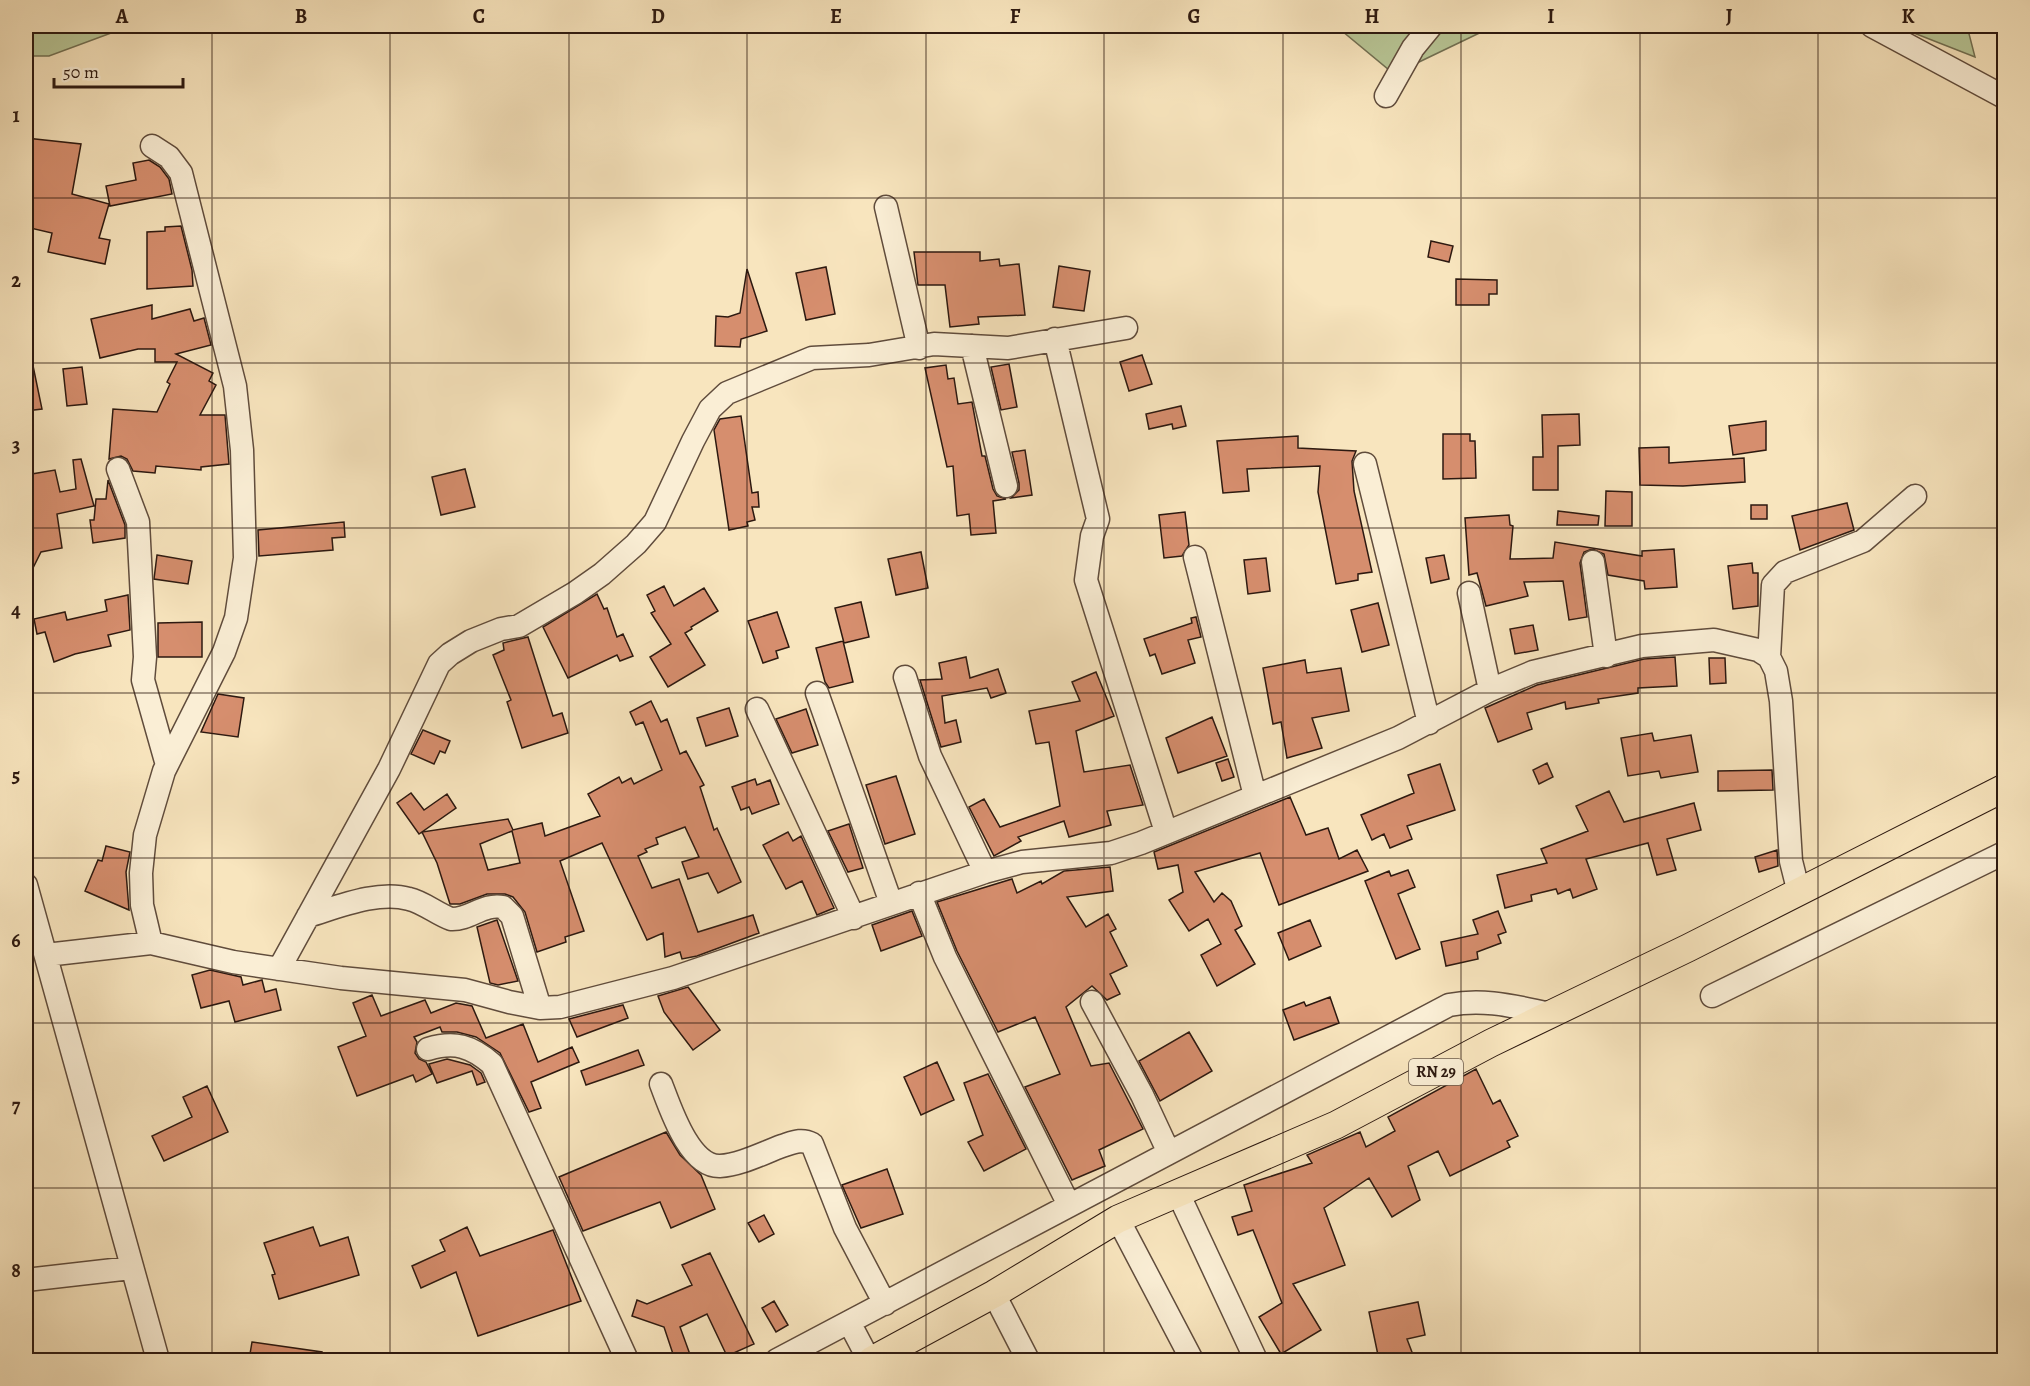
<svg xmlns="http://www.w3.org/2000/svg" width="2030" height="1386" viewBox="0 0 2030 1386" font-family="Alegreya,serif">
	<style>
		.green { fill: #b8c696; stroke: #727053; stroke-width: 1.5 }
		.building { fill: #d68e6e; stroke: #2d1910; stroke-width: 1.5; fill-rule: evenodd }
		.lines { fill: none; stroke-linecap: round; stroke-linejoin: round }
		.minor-casing { stroke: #604c3c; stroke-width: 25 }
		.major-casing { stroke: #2d1910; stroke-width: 29 }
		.minor { stroke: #faeed5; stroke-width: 22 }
		.major { stroke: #f8e5be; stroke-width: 27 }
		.grid { fill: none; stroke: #2d1910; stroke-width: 1.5; stroke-opacity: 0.55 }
		.labels { text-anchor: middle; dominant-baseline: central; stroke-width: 4.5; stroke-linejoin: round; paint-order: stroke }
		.shield { fill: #faeed5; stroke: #6a594b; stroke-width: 1.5 }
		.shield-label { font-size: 16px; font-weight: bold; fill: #2d1910 }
		.neatline { fill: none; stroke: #2d1910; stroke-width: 2 }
		.grid-label { font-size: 20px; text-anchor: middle; font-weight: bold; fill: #2d1910 }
	</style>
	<rect width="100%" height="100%" fill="#f8e5be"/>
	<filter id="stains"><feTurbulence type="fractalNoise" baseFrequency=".00333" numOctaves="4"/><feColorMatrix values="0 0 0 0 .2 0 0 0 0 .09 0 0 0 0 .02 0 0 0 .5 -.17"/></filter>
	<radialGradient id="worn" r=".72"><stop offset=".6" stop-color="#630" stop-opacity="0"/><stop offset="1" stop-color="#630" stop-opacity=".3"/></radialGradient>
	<path class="green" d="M26,26H130L49,56H26Z
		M1336,26H1494L1394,74Z
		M1896,26H1967L1975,57Z"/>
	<path class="building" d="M26,138L81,144L72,194L109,204L99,238L110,240L105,264L48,252L52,233L26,227Z
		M149,160L160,167L169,179L172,194L110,206L106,186L136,180L133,163Z
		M181,226L192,270L193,286L147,289V232L165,231V227Z
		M1431,241L1453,246L1449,262L1428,257Z
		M914,252H980V261L999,259L1000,266L1019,264L1025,315L978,317L979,324L950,327L945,285H918Z
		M1059,266L1090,271L1084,311L1053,307Z
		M826,267L835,314L806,320L796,273Z
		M747,269L767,331L741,339L740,347L715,346L716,316L728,317L740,313Z
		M1456,279L1497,280V294H1489V305H1456Z
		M152,305V319L190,309L194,321L204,318L211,345L176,354L213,373L209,381L216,385L200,415H225L229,464L201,467V470L156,466L155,473L133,471L127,459L121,456L109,459L113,409L157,412L170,384L167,382L177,362H155V349H138L100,358L91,319Z
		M1142,355L1152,384L1129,391L1120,362Z
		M32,361L42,409L26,411V362Z
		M1009,364L1017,407L1001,410L991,367Z
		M946,365L948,379L954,378L958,404L972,402L982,456H985L993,489L997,496L1006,499L993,501L996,533L971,535L969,514L957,516L953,466L947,467L925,368Z
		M82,367L87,404L67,406L63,369Z
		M1181,406L1186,426L1173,429L1172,424L1149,429L1146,414Z
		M1579,414L1580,445L1558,446V490H1533V457H1543L1542,415Z
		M741,416L752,493L758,492L759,507H752L755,520L747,522L748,526L729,530L714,430L720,419Z
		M1766,421V450L1733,455L1729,426Z
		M1443,434H1470V441H1475L1476,478L1443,479Z
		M1298,436V448L1356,451L1352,461L1354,491L1372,572L1358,574V580L1336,584L1318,492L1320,466L1247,469L1249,491L1223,493L1217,441Z
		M1669,447V463L1744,458L1745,482L1683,486L1640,485L1639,448Z
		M1025,450L1032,495L1011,498L1019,490V483L1012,452Z
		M81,459L94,506L57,514L62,548L41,552L26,582V475L55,470L60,492L76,489L73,460Z
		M465,469L475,507L441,515L432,477Z
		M108,480L125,525V538L93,543L90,520H94L96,499H106Z
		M1606,491L1632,492V526H1605Z
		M1847,503L1854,530L1800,550L1792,516Z
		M1751,505H1767V519H1751Z
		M1558,511L1599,516L1598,525H1557Z
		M1185,512L1189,545L1182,556L1164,558L1159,515Z
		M1509,515L1510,525L1513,526L1510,559L1553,558L1555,542L1642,556V551L1674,549L1677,587L1645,589L1644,581L1608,575L1604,554L1592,549L1584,552L1580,563L1587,617L1569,620L1563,581L1524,582L1528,596L1486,606L1477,573L1469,575L1465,518Z
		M344,522L345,537L332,538L333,550L259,556L258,530Z
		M921,552L928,588L896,595L888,559Z
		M157,555L192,561L188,584L154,579Z
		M1444,555L1449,579L1431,583L1426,558Z
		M1266,558L1270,591L1248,594L1244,560Z
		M1752,563L1753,573H1758V606L1733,609L1728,566Z
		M664,586L674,606L704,588L718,611L691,627L692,629L685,633L705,665L668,687L650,657L671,644L651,613L655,611L647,595Z
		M597,594L604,609L607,608L617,637L623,634L633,656L620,661L617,655L568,678L543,627Z
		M128,595L130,630L108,635L111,646L75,654L54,662L45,632L37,634L34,619L65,612L67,620L107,611L105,600Z
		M861,602L869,637L844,643L835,608Z
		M1378,603L1389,645L1362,652L1351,610Z
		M777,612L789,647L776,651L778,658L763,663L748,621Z
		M1196,617L1201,637L1188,640L1195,663L1162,674L1155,654L1150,656L1144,639L1192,623L1191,618Z
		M202,622V657H158V623Z
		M1533,625L1538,650L1515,654L1510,629Z
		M528,637L553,716L562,713L568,733L522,748L507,702L511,700L493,655L504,650L503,643Z
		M843,641L853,682L829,688L825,682L816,648Z
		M966,657L970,678L998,669L1006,693L991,698L987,688L942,696L945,723L956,720L961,742L941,747L920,680L942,679L939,663Z
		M1675,657L1677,686L1638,688V693L1598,699L1599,703L1566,709L1565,702L1527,713L1532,729L1498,742L1485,708L1537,685L1644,659Z
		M1709,658H1725L1726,683L1710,684Z
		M1305,660L1307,673L1341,668L1349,711L1312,718L1322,748L1287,758L1281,722L1273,724L1263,668Z
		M1096,672L1114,716L1076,731L1084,772L1130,765L1143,805L1107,811L1111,825L1069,837L1064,821L1018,837L1021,841L994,856L969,807L984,799L1000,827L1060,806L1049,742L1036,744L1029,711L1080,701L1072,682Z
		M218,694L244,698L238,737L201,732Z
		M651,701L661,722L667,719L680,754L686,751L704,785L700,787L714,830L717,828L741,882L718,893L708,873L688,879L682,862L699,857L685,827L656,838L658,844L645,849L647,852L638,856L652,888L679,879L698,932L753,915L759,933L697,956L682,959L680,952L665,957L663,933L647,940L602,843L560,861L584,931L565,937L566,942L537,952L525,912L513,897L505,894H487L460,904H450L437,863L422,832L508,819L513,830L542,823L545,836L600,816L588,794L619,777L622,783L631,778L634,784L662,770L643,722L636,725L630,712ZM512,831L520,863L488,870L480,844Z
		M729,708L738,736L706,746L697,718Z
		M806,709L818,745L792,753L776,719Z
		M1212,717L1227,756L1178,773L1166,738Z
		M423,730L450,741L445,753L440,751L434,764L411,754Z
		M1652,733L1654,741L1691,735L1698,772L1661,778L1659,771L1628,776L1621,738Z
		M1228,759L1234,777L1222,781L1216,763Z
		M1547,763L1553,777L1539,784L1533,770Z
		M1440,764L1455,810L1407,826L1412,839L1390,848L1384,834L1372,840L1361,815L1414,793L1408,775Z
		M1772,770L1773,790L1718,791V771Z
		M896,776L915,834L885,844L866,785Z
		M755,779L757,785L770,780L779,804L752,814L749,807L741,810L732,787Z
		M1609,791L1624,822L1694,803L1701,830L1667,839L1676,870L1657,875L1648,843L1586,859L1597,889L1573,898L1570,889L1558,894L1556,889L1531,895L1532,901L1505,908L1497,875L1547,863L1541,849L1588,831L1576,806Z
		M411,793L424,810L447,794L456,808L419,834L397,803Z
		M1290,797L1306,835L1328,828L1339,859L1357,850L1368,871L1279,905L1260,853L1195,872L1214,902L1222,893L1231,901L1242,926L1235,930L1255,964L1217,986L1201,955L1221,944L1208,919L1189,931L1169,900L1183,892L1178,865L1158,869L1154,852Z
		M849,824L863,868L848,872L828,831Z
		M788,832L793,841L801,836L834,908L817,915L802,881L786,889L763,845Z
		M106,846L130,852L126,872L129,910L85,891L98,860L102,861Z
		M1777,850L1778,866L1759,872L1755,857Z
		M1110,867L1113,891L1067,897L1086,927L1108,914L1116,929L1110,932L1127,966L1110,974L1120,994L1107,1000L1092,986L1066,1007L1091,1066L1109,1063L1143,1129L1099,1150L1105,1166L1072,1180L1025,1087L1060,1074L1035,1017L998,1032L957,951L937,902L1012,879L1017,893L1041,881L1042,884L1064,871Z
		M1408,870L1415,887L1398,894L1420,949L1396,959L1365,881L1389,871L1391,876Z
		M912,911L922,936L881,951L872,925Z
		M1498,911L1506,932L1498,935L1501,943L1477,952L1478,959L1446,966L1441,942L1478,934L1473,920Z
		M497,920L518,981L498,985L490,983L477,927Z
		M1310,920L1321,946L1289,960L1278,933Z
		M210,970L241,977L243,985L262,980L265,992L276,989L281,1010L235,1022L229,1001L201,1008L192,975Z
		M688,987L720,1030L693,1050L664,1012L658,996Z
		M372,995L381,1016L425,1000L431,1013L456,1003L472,1006L486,1038L523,1024L538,1062L572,1047L579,1062L531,1082L541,1108L529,1112L500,1053L476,1037L457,1032H442L440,1027L414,1037L417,1042L415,1053L419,1059L426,1062L432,1074L416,1082L413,1075L357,1096L338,1047L366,1036L353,1003Z
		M1330,997L1339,1023L1294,1040L1283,1010L1304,1002L1306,1006Z
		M623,1005L628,1018L577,1037L569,1019Z
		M1189,1032L1212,1071L1160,1101L1139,1061Z
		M638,1050L644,1065L586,1085L581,1071Z
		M447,1059L470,1065L481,1073L485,1082L477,1085L472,1071L437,1083L429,1064Z
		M937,1062L954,1100L921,1115L904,1077Z
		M1476,1069L1493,1104L1500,1100L1518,1136L1507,1141L1510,1147L1450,1176L1438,1151L1408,1166L1420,1200L1392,1217L1369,1178L1324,1208L1345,1265L1293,1284L1321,1330L1281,1354L1259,1317L1282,1303L1253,1230L1238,1235L1232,1217L1252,1211L1244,1185L1312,1163L1307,1155L1360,1132L1366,1147L1395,1131L1388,1117Z
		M988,1074L1026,1149L984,1171L968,1142L983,1135L964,1083Z
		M207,1086L228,1132L164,1161L152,1136L192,1117L183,1097Z
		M666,1132L680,1155L701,1175L715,1209L671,1228L660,1202L583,1231L559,1177Z
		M887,1169L903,1214L861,1228L842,1185Z
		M764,1215L774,1234L759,1242L748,1223Z
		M313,1227L320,1246L348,1237L359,1275L279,1299L272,1275L275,1274L264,1243Z
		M467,1227L480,1256L553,1230L581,1301L478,1336L456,1272L421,1288L412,1266L445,1251L440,1240Z
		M710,1253L754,1344L727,1356L707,1314L680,1327L692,1360H675L664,1327L632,1316L637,1300L647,1304L692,1285L682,1265Z
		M774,1301L788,1325L776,1332L762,1308Z
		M1418,1302L1425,1335L1407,1339L1415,1360H1379L1369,1312Z
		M252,1342L322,1352L321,1360H249Z"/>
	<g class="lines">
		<g class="minor-casing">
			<path id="minor" d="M1872,26L2004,97
				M1386,96L1413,48L1431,26
				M152,146L169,157L181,173L235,386L242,450L245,558L236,618L224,652L164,771L145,835L141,873L142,905L151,943L233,962L341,978L465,990L509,1002L540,1008L560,1007L673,978L985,872L1022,862L1111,853L1141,843L1398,738L1490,690L1533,672L1642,646L1714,640L1758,650L1769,657L1776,671L1781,701L1791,861L1799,893
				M886,207L919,348
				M1055,339L1098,519L1092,536L1086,580L1166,832
				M972,346L1006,486
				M1365,464L1429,723
				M118,469L138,522L145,657L143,680L167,765
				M1195,557L1255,796
				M1593,562L1606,656
				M1469,593L1490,690
				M1769,657L1773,585L1785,572L1863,541L1915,496
				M905,677L930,756L985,872
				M817,693L891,903
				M757,709L854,918
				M26,885L158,1360
				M919,893L945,957L1069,1205
				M308,916C338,907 378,890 409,899C423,902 437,914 451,919C470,920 483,903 503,907L512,916L540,1008
				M46,955L151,943
				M279,969L389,769L439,664L450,654L471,641L501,629L519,626L575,593L602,574L636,544L655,522L693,441L710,409L727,393L812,358L869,355L934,344L1008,348L1126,328
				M1712,996L2004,853
				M1092,1002L1142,1095L1169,1153
				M428,1049C455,1041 471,1046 492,1064L627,1360
				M661,1084C670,1107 689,1167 720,1166C740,1165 763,1153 782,1146C792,1143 801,1138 812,1144L845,1228L885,1304
				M1178,1193L1256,1360
				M1118,1219L1192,1360
				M26,1280L131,1268
				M994,1294L1028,1360
				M849,1322L869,1360
				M777,1360L1449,1005C1485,998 1516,1007 1551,1014"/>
		</g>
		<g class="major-casing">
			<path id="major" d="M872,1360L994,1294L1118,1219L1336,1125L1491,1043L1688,948L2004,788"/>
		</g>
		<use href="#minor" class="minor"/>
		<use href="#major" class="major"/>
	</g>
	<path class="grid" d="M212,26V1360M390,26V1360M569,26V1360M747,26V1360M926,26V1360M1104,26V1360M1283,26V1360M1461,26V1360M1640,26V1360M1818,26V1360M26,198H2004M26,363H2004M26,528H2004M26,693H2004M26,858H2004M26,1023H2004M26,1188H2004"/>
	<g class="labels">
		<rect class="shield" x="1409" y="1059" width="54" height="26" rx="4.5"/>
		<g class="shield-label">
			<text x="1436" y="1072">RN 29</text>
		</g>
	</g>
	<rect width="2030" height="1386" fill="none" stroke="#f8e5be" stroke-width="66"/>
	<path d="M54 78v9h129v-9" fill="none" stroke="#2d1910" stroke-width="3"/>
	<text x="63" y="78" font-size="18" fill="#2d1910" stroke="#faeed5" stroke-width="4.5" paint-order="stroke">50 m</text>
	<rect x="33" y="33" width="1964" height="1320" class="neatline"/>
	<g class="grid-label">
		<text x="122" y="23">A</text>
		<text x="301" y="23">B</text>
		<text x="479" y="23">C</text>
		<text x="658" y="23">D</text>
		<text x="836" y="23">E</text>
		<text x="1015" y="23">F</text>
		<text x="1194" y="23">G</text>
		<text x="1372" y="23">H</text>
		<text x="1551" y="23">I</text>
		<text x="1729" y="23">J</text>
		<text x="1908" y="23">K</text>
		<text x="16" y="122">1</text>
		<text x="16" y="287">2</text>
		<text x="16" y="452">3</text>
		<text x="16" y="617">4</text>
		<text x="16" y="782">5</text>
		<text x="16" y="947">6</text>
		<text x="16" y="1112">7</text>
		<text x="16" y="1277">8</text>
	</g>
	<rect width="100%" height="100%" filter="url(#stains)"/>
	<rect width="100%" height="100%" fill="url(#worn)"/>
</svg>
